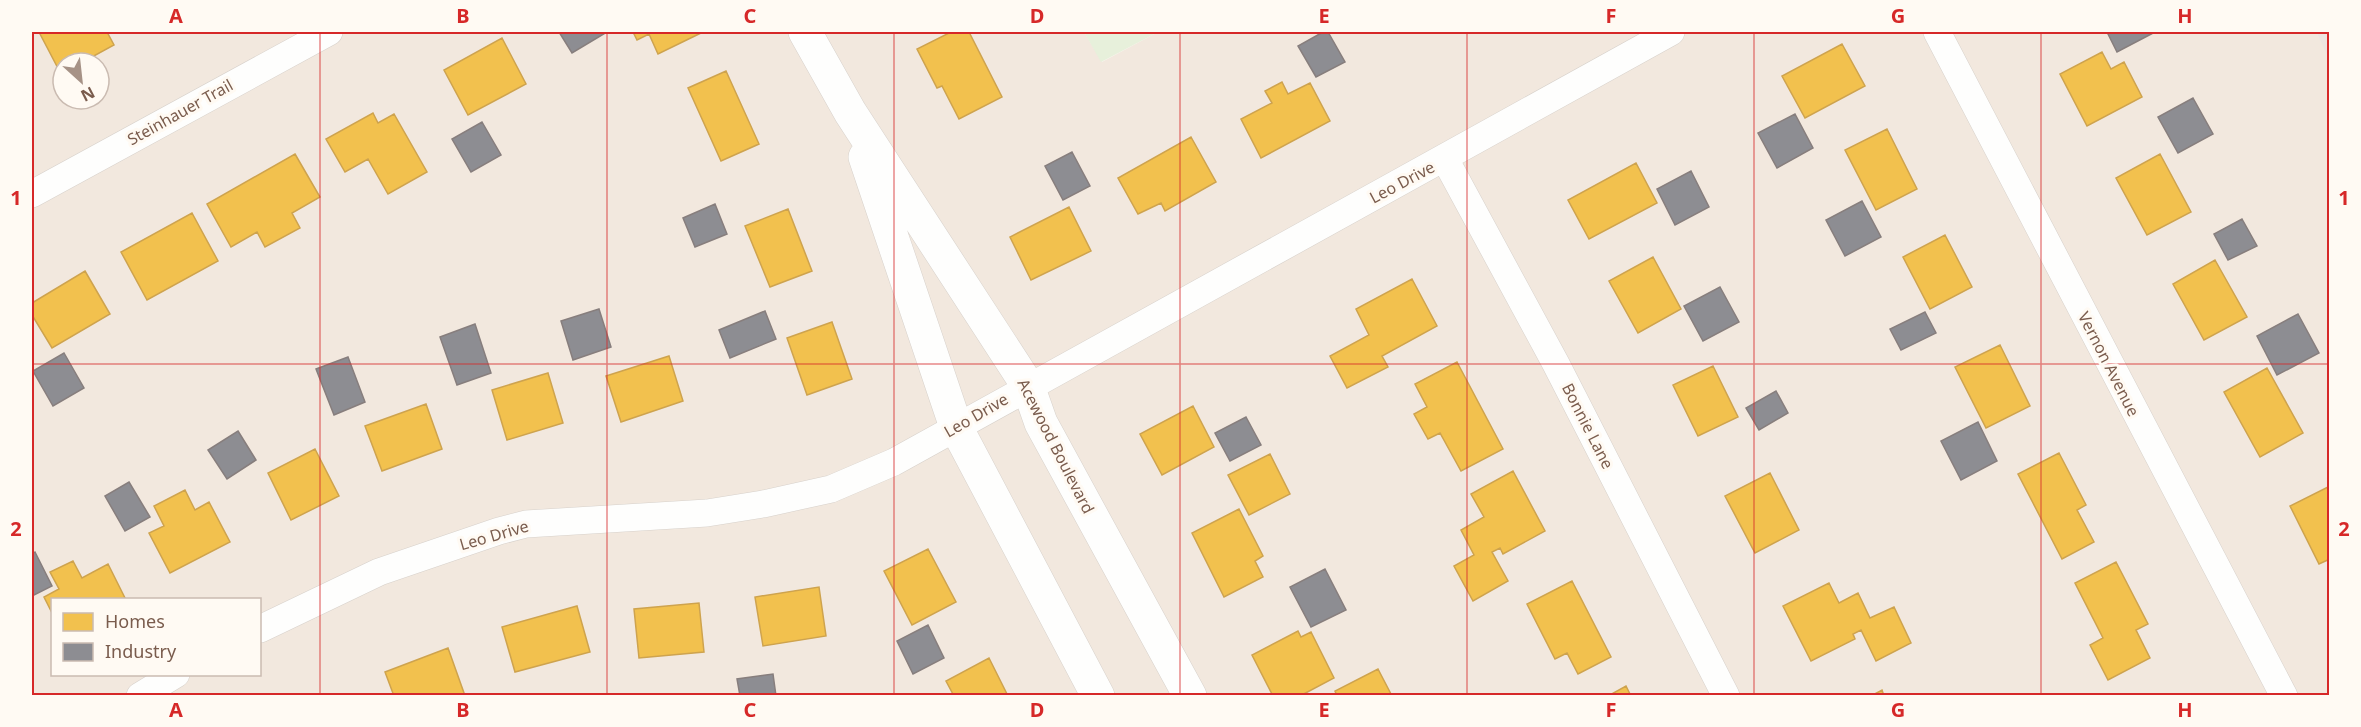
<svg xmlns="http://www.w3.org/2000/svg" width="2361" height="727" viewBox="0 0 2361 727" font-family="'Noto Sans',sans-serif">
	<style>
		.residential { fill: #f2e8de; fill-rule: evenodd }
		.industrial { fill: #ede5e0 }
		.park { fill: #e7f0db }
		.homes { fill: #f2c14e; stroke: #cea34e; stroke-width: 1.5 }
		.industry { fill: #8d8d92; stroke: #877e7d; stroke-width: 1.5 }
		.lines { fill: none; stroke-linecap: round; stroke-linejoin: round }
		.minor-casing { stroke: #d7d1cb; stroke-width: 28 }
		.tertiary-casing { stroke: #d7d1cb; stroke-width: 34 }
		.minor { stroke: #fefefd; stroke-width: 27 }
		.tertiary { stroke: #fefefd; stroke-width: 33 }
		.grid { fill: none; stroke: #d62828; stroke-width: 1.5; stroke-opacity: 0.55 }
		.labels { text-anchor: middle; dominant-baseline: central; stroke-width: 6; stroke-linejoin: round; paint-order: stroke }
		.street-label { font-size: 16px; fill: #7a5c4d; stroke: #fffaf3 }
		.neatline { fill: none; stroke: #d62828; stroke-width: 2 }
		.grid-label { font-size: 20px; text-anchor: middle; font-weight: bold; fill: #d62828 }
	</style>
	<rect width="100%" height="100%" fill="#f9f5f0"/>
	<path class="residential" d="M32,32H1084L1102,62L1158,32H2316L2330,59L2329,695H32ZM63,63H99V99H63ZM52,600H260V674H52Z"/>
	<path class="industrial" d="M2316,32H2329V59Z"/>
	<path class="park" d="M1084,32H1158L1101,62Z"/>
	<path class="homes" d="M39,32H107L114,45L81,63H63L61,74Z
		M633,32H703L658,54L649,34L637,40Z
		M951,32H969L1002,97L959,119L942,86L937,88L917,49Z
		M502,38L526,84L468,115L444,70Z
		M1842,44L1865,86L1805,118L1782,76Z
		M2102,52L2111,69L2124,62L2142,97L2087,126L2060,74Z
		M726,71L759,144L721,161L688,88Z
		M1282,82L1288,94L1310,83L1330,121L1261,158L1241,119L1272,103L1265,91Z
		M373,113L378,123L394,114L427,172L388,194L368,159L345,172L326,139Z
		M1887,129L1917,189L1876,210L1845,150Z
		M1191,137L1216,182L1165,211L1161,203L1138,214L1118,178Z
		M295,154L320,197L292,213L300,228L265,247L257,232L231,247L207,204Z
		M2160,154L2191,212L2147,235L2116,178Z
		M1636,163L1657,203L1589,239L1568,200Z
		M1069,207L1091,251L1031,280L1010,237Z
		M788,209L812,271L770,287L745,226Z
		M192,213L218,261L147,300L121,252Z
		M1945,235L1972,287L1930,309L1903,257Z
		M1653,257L1681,309L1638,333L1609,281Z
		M2215,260L2247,317L2204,340L2173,284Z
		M85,271L110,314L52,348L32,315V303Z
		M1412,279L1437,326L1382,356L1388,367L1347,388L1330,356L1369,335L1356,309Z
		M832,322L852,379L807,395L787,338Z
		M2000,345L2030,406L1986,428L1955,367Z
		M669,356L683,401L621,422L606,376Z
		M1457,362L1503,449L1461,471L1440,433L1428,439L1414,414L1427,407L1415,384Z
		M1713,366L1738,417L1698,436L1673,385Z
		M2267,368L2303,433L2260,457L2224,392Z
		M548,373L563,423L507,440L492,390Z
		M426,404L442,449L382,471L365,426Z
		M1193,406L1214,447L1162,475L1140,434Z
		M315,449L339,496L291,520L268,473Z
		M2059,453L2086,505L2077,510L2094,542L2062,559L2018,474Z
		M1270,454L1290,494L1249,515L1228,475Z
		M1513,471L1545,531L1503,554L1500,548L1492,552L1508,581L1473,601L1454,566L1474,555L1461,530L1484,517L1471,494Z
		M1770,473L1799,530L1755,553L1725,496Z
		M2330,486V559L2319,564L2290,506Z
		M185,490L195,510L209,502L230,542L170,573L149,533L164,526L154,506Z
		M1239,509L1263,556L1255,561L1263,577L1224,597L1192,533Z
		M928,549L956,602L912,625L884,571Z
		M73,561L82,578L108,564L126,600H52V613L44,597L59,589L50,572Z
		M2116,562L2148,624L2136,630L2150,658L2108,680L2090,645L2103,638L2075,583Z
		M1572,581L1611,657L1578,674L1567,653L1555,659L1527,604Z
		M1829,583L1839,603L1858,593L1870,618L1894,607L1911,643L1876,661L1861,630L1853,634L1855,639L1811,661L1783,606Z
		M819,587L826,636L763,646L755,597Z
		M699,603L704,652L639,658L634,609Z
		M577,606L590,652L515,672L502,627Z
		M1298,631L1301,637L1311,632L1334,678L1300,696H1273L1252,655Z
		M448,648L464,693L458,696H394L385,672Z
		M989,658L1008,696H954L946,681Z
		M1378,669L1392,696H1337L1335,691Z
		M1626,686L1631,696H1608Z
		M1882,690L1884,696H1871Z"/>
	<path class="industry" d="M559,32H607L572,53Z
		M1323,32H1328L1345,62L1316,77L1298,46Z
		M2107,32H2155L2117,52Z
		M2193,98L2213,134L2178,153L2158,117Z
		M1795,114L1813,148L1777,168L1758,133Z
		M482,122L501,155L471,172L452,139Z
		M1072,152L1090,186L1063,200L1045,166Z
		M1691,171L1709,207L1675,225L1657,189Z
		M1862,201L1881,237L1845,256L1826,220Z
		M715,204L727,234L695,247L683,218Z
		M2242,219L2257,246L2228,260L2214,234Z
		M1720,287L1739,322L1703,341L1684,306Z
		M599,309L611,347L573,360L561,321Z
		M765,311L776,339L730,358L719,330Z
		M1925,312L1936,333L1901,350L1890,329Z
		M2298,314L2319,353L2277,375L2257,336Z
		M475,324L491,373L457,385L440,337Z
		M64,353L84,388L53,406L33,371Z
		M348,357L365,402L334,415L316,369Z
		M1776,391L1788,413L1759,430L1746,408Z
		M1246,417L1261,445L1230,461L1215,433Z
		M1978,422L1997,461L1961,480L1941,441Z
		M238,431L256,460L227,479L208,450Z
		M129,482L150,517L125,531L105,496Z
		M35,552L52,586L32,596V554Z
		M1325,569L1346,610L1311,627L1290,587Z
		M928,625L944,658L913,674L897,641Z
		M773,674L776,696H740L737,679Z"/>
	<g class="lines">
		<g class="minor-casing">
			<path id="minor" d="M1937,32L2284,696
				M1445,159L1556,364L1726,696
				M32,194L329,32
				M260,629L379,572L499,531L526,524L707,513L763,504L831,489L894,462L1671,32
				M140,696L176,674"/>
		</g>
		<g class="tertiary-casing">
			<path id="tertiary" d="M805,32L850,112L1028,386L1041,423L1190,696
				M865,157L956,427L1098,696"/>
		</g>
		<use href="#minor" class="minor"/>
		<use href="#tertiary" class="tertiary"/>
	</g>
	<path class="grid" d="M320,32V696M607,32V696M894,32V696M1180,32V696M1467,32V696M1754,32V696M2041,32V696M32,364H2330"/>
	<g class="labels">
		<g class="street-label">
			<text transform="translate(180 112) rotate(-29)">Steinhauer Trail</text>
			<text transform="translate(1402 182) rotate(-28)">Leo Drive</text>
			<text transform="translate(2109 364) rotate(63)">Vernon Avenue</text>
			<text transform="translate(976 415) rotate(-30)">Leo Drive</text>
			<text transform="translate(1588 426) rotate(63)">Bonnie Lane</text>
			<text transform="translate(1056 446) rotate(63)">Acewood Boulevard</text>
			<text transform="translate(494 535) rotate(-16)">Leo Drive</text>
		</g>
	</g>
	<rect width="2361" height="727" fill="none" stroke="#fffaf3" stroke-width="66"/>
	<rect x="51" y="598" width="210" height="78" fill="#fffaf3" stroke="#cabbb1" stroke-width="1.5"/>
	<rect x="63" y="613" width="30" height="18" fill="#f2c14e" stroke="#cabbb1" stroke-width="1.5"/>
	<text x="105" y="628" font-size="18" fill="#7a5c4d">Homes</text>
	<rect x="63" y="643" width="30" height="18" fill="#8d8d92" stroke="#cabbb1" stroke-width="1.5"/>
	<text x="105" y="658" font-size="18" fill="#7a5c4d">Industry</text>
	<g transform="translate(81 81) rotate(153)"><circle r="28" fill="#fffaf3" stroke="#cabbb1" stroke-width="1.5"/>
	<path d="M0-4.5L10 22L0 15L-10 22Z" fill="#a69286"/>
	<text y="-9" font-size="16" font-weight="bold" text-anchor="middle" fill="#7a5c4d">N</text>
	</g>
	<rect x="33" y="33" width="2295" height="661" class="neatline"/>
	<g class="grid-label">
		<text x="176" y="23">A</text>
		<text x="463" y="23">B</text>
		<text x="750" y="23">C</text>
		<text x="1037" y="23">D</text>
		<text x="1324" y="23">E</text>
		<text x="1611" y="23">F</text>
		<text x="1898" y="23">G</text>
		<text x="2185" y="23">H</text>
		<text x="16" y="205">1</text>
		<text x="2344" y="205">1</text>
		<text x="16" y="536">2</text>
		<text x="2344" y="536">2</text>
		<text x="176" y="717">A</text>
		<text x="463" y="717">B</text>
		<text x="750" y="717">C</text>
		<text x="1037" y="717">D</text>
		<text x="1324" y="717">E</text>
		<text x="1611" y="717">F</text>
		<text x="1898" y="717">G</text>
		<text x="2185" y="717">H</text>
	</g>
</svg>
